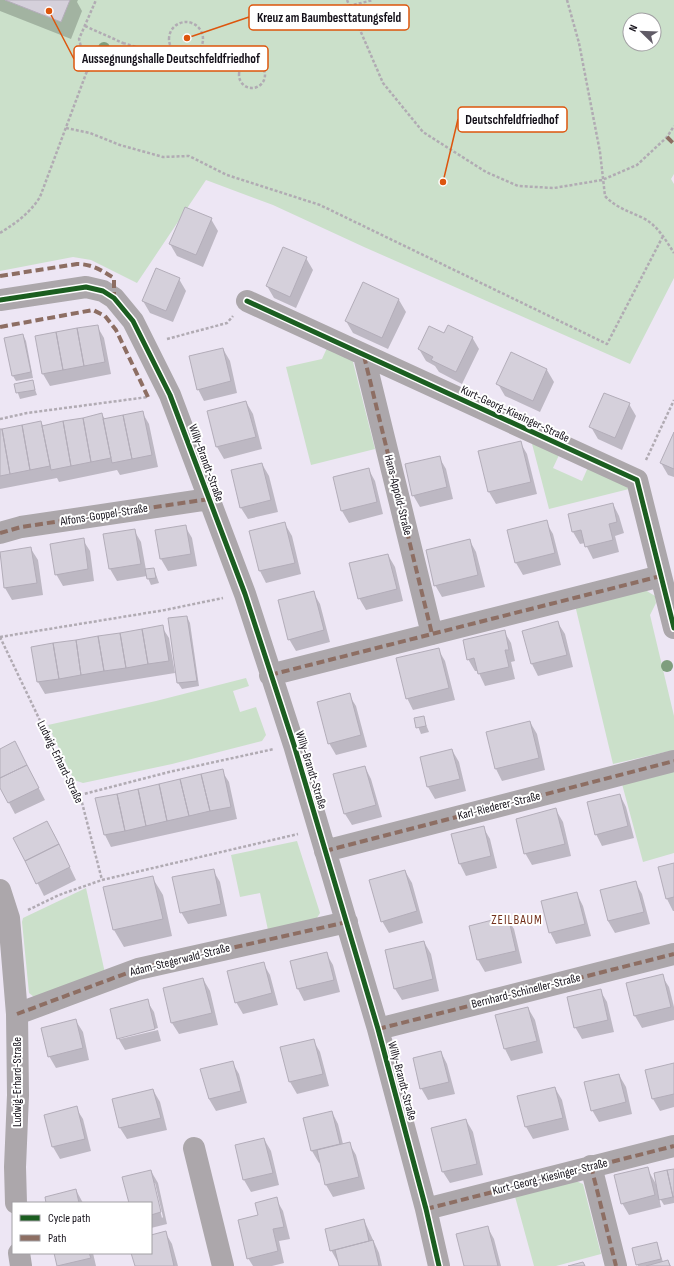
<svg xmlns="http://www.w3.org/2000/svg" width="674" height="1266" viewBox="0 0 674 1266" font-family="'Sofia Sans Condensed',sans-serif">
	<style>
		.green { fill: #cbe0ca; fill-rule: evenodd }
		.shadow { fill: #0003; fill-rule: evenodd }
		.building { fill: #d5d0db; stroke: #b3adb9 }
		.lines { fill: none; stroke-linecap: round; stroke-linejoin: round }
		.path { stroke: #b1abb3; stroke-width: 2.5; stroke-dasharray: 3 2; stroke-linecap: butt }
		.street { stroke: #aca7ab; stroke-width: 22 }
		.quiet { stroke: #8d6e63; stroke-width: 4; stroke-dasharray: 8 4; stroke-linecap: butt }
		.cycleway-casing { stroke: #fff; stroke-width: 8 }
		.cycleway { stroke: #1b5e20; stroke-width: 5 }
		.tree { fill: #7f9e7e }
		.labels { text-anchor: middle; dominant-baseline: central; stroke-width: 4; stroke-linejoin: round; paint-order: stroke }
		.street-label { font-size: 12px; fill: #141019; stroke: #fff }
		.neighbourhood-label { font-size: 13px; letter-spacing: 1px; fill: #73301b; stroke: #fff }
		.leader { fill: none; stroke: #dd550d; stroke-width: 1.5 }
		.callout-dot { fill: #dd550d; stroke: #fff; stroke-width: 1.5 }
		.callout { fill: #fff; stroke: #dd550d; stroke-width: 1.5 }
		.callout-label { font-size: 13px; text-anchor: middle; font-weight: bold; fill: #141019 }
	</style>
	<rect width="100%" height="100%" fill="#ede6f4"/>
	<path class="green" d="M0,0H5L61,22L70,0H674V174L671,179L674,184V278L630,364L364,247L273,205L206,180L137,283L91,260L73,257L0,271ZM630,20H654V44H630Z
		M327,348L352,358L375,449L311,465L286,367L322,359Z
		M531,440L560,453L553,468L582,481L589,465L621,480L629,489L549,509Z
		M642,588L655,596L656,603L650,615L674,716V750L613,764L575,605Z
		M246,678L249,686L233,691L240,712L256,707L266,735L262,741L172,764L83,783L74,780L48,725L156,701Z
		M674,770V853L643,862L622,784Z
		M297,841L320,913L315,921L268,930L260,893L240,897L231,855Z
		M86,888L105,973L34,997L29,993L22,922L23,918Z
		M569,1178L583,1184L601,1254L556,1266H534L514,1193Z"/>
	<path class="shadow" d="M0,0H78L77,2L82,11L71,39L0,11Z
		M211,219L218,231L203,267L177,256L170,244Z
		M306,258L313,270L296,308L274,298L267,286Z
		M179,279L186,291L173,322L150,313L143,301Z
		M364,284L399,300L406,312L388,349L353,333L346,321Z
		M97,326L104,338L111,374L50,386L43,374Z
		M444,334L472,337L479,349L462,384L439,372L435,366L426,361L419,349Z
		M23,335L26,341L33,378L16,381L13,376Z
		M223,349L230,361L237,393L204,401L198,389Z
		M511,354L547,370L554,382L540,412L505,396L498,384Z
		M32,381L37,395L20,399L15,385Z
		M246,402L253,414L262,449L224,459L217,447L208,412Z
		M629,404L636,416L622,450L598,439L591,427Z
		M142,412L149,424L158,467L120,475L117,470L59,482L57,478L0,489V430L41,422L43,426L102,415L105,419Z
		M674,435V477L668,475L661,463Z
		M520,442L527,454L537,494L496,504L489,492L479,452Z
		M439,457L446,469L453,499L420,507L413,495Z
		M262,464L269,476L278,512L248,519L241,508Z
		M369,470L375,481L383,514L349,523L342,511Z
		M613,504L619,516L624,533L615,536L619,552L593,559L585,543L580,544L573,532L569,515Z
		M546,522L553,534L561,565L523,575L516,563Z
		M285,524L292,536L301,574L266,583L260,571L250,532Z
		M185,526L192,538L197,566L168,571L161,559Z
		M134,530L141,542L146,570L154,569L159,583L151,585L147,576L117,581L110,569L104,535Z
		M83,540L90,551L94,581L63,586L56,574Z
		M470,541L476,552L485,587L442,597L435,585Z
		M31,549L38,560L43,595L12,600L5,588L0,553Z
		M388,555L395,567L403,601L366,610L359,598Z
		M313,592L320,604L330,642L296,651L289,639Z
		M187,617L190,623L199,686L182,689L178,683L169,619Z
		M558,623L565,634L573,667L538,676L532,664L523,632Z
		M162,627L169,638L175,673L45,694L38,682L32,648Z
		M504,631L511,643L515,661L511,662L515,679L485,686L478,671H475L468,659Z
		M438,649L445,661L455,700L413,710L407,698Z
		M349,695L356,706L367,747L336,755L329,743Z
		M423,717L429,732L421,734L415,719Z
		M530,722L537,734L545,770L502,781L496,769L487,733Z
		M15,743L45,800L15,814L0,786V750Z
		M452,750L459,762L466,791L435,799L428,787L421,758Z
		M365,767L371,779L382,817L352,825L345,814Z
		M222,771L229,782L237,819L111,847L105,835Z
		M620,795L626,807L634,838L602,846L596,834Z
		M556,810L563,822L571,856L532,865L525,853Z
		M483,827L490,839L497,868L466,876L460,864L453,834Z
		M54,834L76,880L44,896L15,838Z
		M674,864V911H673L667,899Z
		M213,870L220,882L227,916L188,924L181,912Z
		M405,871L412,883L423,923L389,933L382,921Z
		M152,877L163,895L172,936L124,947L114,930Z
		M635,882L642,894L650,924L615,933L608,921Z
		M577,894L583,906L591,936L556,944L550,932Z
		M507,918L514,929L522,963L485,972L478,960L470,926Z
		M424,942L431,954L439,991L402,1000L395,989Z
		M326,953L333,965L340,992L304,1001L298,989L291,962Z
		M263,963L270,975L278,1005L243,1014L236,1002Z
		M662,976L669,987L674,1007V1020L642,1028L635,1016L628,984Z
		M203,979L210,991L218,1025L179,1034L172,1023Z
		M600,990L607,1002L614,1032L582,1039L575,1027Z
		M147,1001L154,1012L158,1028L120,1037V1039L158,1030L161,1041L125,1050L118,1038Z
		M528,1008L535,1020L543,1053L511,1061L505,1049Z
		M76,1021L83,1032L89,1060L56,1068L49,1056Z
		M313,1040L320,1052L329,1086L297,1094L290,1082L281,1048Z
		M441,1052L447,1064L455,1094L428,1100L421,1088Z
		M232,1062L239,1074L247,1103L216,1111L209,1099L202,1070Z
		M674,1064V1107L660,1111L653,1099L646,1070Z
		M619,1075L626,1087L632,1114L599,1122L592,1110Z
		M555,1088L562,1100L569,1130L533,1139L526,1127L519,1097Z
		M153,1090L160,1102L167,1130L127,1139L120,1128Z
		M76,1108L83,1119L91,1151L60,1159L53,1147L45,1115Z
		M332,1112L338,1124L343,1144L349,1143L356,1155L365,1189L333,1197L326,1185L321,1162L319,1163L312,1151L304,1119Z
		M466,1120L473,1132L483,1175L450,1183L443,1172Z
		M264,1139L271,1151L279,1185L251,1192L244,1180L236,1146Z
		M647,1168L656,1184L674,1170V1203L664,1205L659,1197L661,1207L629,1215L622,1203Z
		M151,1171L158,1183L167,1224L151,1228V1203H130ZM153,1183H155L163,1217L162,1218Z
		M76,1190L83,1203H47Z
		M276,1199L283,1211L290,1239L279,1241L284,1263L272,1266H253L248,1258L259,1216Z
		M364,1220L379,1253L382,1266H340L331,1250Z
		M488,1228L494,1239L501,1266H465Z
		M165,1232L172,1244L178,1266H136L132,1253H151V1236Z
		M657,1243L663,1262L668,1261L671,1266H638L634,1249Z
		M55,1253H93L96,1266H58Z"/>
	<path class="building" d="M5,0H70L61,22Z
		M185,207L212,218L196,255L169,244Z
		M283,247L307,257L290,297L266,286Z
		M156,268L180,278L166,311L142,301Z
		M363,282L399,299L382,338L345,321Z
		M98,325L105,362L84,366L77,328Z
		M448,325L473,337L456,372L431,360L433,357L418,349L429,326L444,333Z
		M77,328L84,366L63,370L56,332Z
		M56,332L63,370L42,374L35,336Z
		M23,334L31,372L12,376L4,338Z
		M223,348L231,381L197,390L189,356Z
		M511,352L547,369L533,401L496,384Z
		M33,380L35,390L16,393L14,384Z
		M604,393L630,403L615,438L589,427Z
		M246,401L256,437L216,447L207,411Z
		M143,411L152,455L132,459L123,415Z
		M102,413L111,458L91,462L83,418Z
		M123,415L132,459L112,463L103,419Z
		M83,418L91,462L71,466L63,421Z
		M41,421L50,466L30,470L22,425Z
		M63,421L71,466L51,470L42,426Z
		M22,425L30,470L10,474L2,429Z
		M0,429H2L10,474L0,476Z
		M674,432V469L660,463Z
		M521,441L531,482L488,492L478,451Z
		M440,456L447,487L412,496L405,464Z
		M262,463L271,500L240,508L231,470Z
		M369,468L377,502L341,511L333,477Z
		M613,503L617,522L609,524L613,540L585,547L581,530L572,532L568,514Z
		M547,520L555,553L515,563L507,530Z
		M285,522L295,563L259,571L249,531Z
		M186,525L191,554L160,559L155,530Z
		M135,529L141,564L109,569L103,534Z
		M84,538L88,569L55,575L50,544Z
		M470,539L478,575L434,586L426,550Z
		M31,547L37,583L4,588L0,552Z
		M388,554L397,589L358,599L349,563Z
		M154,568L156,578L147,579L145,569Z
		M314,591L324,630L288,640L278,600Z
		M187,616L197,681L177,683L168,618Z
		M558,621L567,655L531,664L522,631Z
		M163,625L169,661L148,664L142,629Z
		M142,629L148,664L126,668L120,633Z
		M505,630L509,650H505L509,667L478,674L474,658L467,660L463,640Z
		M120,633L126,668L104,671L98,636Z
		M98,636L104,671L81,675L76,640Z
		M76,640L81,675L59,679L53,643Z
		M53,643L59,679L37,682L31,647Z
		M439,648L449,688L406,699L396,658Z
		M350,693L361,735L328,744L317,702Z
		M424,716L426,726L416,728L414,718Z
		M530,721L539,758L495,769L486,732Z
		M15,741L27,765L0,778V749Z
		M452,749L460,779L427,787L420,757Z
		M27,765L39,788L8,803L0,788V778Z
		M365,766L376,805L344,814L333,774Z
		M223,769L231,807L210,811L201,774Z
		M201,774L210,811L189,816L180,779Z
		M180,779L189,816L167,821L159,784Z
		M159,784L167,821L146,826L138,789Z
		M138,789L146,826L125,831L117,794Z
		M117,794L125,831L104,835L95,798Z
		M620,794L628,826L595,835L587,802Z
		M556,808L565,844L524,854L516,819Z
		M47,821L59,844L25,861L13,838Z
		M484,826L491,856L459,864L451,834Z
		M59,844L70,867L36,884L25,861Z
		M674,863V897L666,899L658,867Z
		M214,869L221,904L180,913L172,877Z
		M405,870L417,911L381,922L369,880Z
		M153,876L163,919L113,930L103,887Z
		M636,881L644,912L608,921L600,890Z
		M577,892L585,924L549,933L541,901Z
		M508,916L516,951L477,960L469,926Z
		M424,941L433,979L394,989L385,950Z
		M327,952L334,980L297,989L290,961Z
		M264,962L272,993L235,1003L227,971Z
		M663,974L671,1007L634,1016L626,983Z
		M203,978L212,1013L171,1023L163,988Z
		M601,989L608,1020L574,1028L567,997Z
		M148,999L155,1029L117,1039L110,1009Z
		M528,1007L537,1041L504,1049L495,1015Z
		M76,1019L83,1048L48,1057L41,1028Z
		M314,1039L323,1074L289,1082L280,1047Z
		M441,1051L449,1082L420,1089L413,1058Z
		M233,1061L241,1091L209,1099L200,1069Z
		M674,1063V1094L652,1099L645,1070Z
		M619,1074L626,1102L591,1111L584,1082Z
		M555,1087L563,1118L525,1127L517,1096Z
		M153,1089L161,1118L119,1128L112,1099Z
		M77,1106L85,1139L52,1147L44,1115Z
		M332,1111L340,1144L311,1151L303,1118Z
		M466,1119L477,1164L442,1172L431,1128Z
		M264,1138L273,1173L243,1180L235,1145Z
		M350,1142L359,1177L325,1185L317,1150Z
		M648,1167L655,1195L621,1204L614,1175Z
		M674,1169V1197H673L667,1170Z
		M151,1170L161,1212L151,1215V1203H129L122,1177Z
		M667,1170L673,1197L659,1200L654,1173Z
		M76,1189L79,1203H46L45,1197Z
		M277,1197L284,1227L273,1229L278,1251L247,1259L238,1220L258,1215L255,1203Z
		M364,1219L369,1241L330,1251L325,1229Z
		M488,1226L498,1266H464L456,1234Z
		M166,1231L174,1266H135L131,1253H151V1235Z
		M373,1240L379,1266H339L335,1250Z
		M657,1242L661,1259L636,1265L632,1248Z
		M54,1253H89L91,1258L57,1266Z
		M668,1260L670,1266H646Z
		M583,1262L585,1266H568Z"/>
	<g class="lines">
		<path class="path" d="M347,0L383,83L423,132L486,172L518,186L554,188L602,180L637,165L667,137L674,126
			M567,0L579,43L600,152L605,196C616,208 629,211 643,218C657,225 665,239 674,253
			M349,6L373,0
			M169 39a17 17 0 1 1 34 0a17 17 0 1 1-34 0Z
			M85,26L123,43L113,65L87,71
			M123,43C138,47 156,56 171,47
			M239 75a13 13 0 1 1 26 0a13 13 0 1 1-26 0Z
			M66,128L90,133L120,145L163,157L189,156L227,175L320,205L607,344L663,236
			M0,233C16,223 30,213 40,197L87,71L79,39L96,0
			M167,339L227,323L233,316
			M0,419L27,413L148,397
			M646,460L674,400
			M0,637L68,779L80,795L102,880
			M0,637L165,610L223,598
			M80,795L169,772L274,749
			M28,910L59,895L102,880L298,834"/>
		<path class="street" d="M0,300L86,287L103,291L114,298L133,321L170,395L245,594L294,745L378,1029L426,1209L439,1266
			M247,301L637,480L674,628
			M364,356L432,634
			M0,533L21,527L209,499
			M270,675L661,576
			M325,851L674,761
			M0,890L9,918L17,1014L18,1095L15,1167L16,1203
			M17,1014L138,969L347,922
			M378,1029L674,954
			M194,1148L223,1266
			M591,1166L616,1266
			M426,1209L674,1146
			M19,1253L21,1266"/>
		<path class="quiet" d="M667,137L674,144
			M0,276L77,264C92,264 101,270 114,278V298
			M0,327L93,310L105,316L116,330L148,397
			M364,356L432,634
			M0,533L21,527L209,499
			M270,675L661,576
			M325,851L674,761
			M17,1014L138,969L347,922
			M378,1029L674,954
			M591,1166L616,1266
			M426,1209L674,1146"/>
		<g class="cycleway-casing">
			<path id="cycleway" d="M0,300L86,287L103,291L114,298L133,321L170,395L245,594L294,745L378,1029L426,1209L439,1266
				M247,301L637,480L674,628"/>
		</g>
		<use href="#cycleway" class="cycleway"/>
	</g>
	<g class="tree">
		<circle cx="104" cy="48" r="6"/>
		<circle cx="667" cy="666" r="6"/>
	</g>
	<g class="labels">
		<g class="street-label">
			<text transform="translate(515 414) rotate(25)">Kurt-Georg-Kiesinger-Straße</text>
			<text transform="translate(206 463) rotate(70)">Willy-Brandt-Straße</text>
			<text transform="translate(398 495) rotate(76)">Hans-Appold-Straße</text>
			<text transform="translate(104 515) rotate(-9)">Alfons-Goppel-Straße</text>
			<text transform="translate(60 762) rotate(64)">Ludwig-Erhard-Straße</text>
			<text transform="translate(311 770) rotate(73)">Willy-Brandt-Straße</text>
			<text transform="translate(499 806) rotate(-14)">Karl-Riederer-Straße</text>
			<text transform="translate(180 960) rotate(-14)">Adam-Stegerwald-Straße</text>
			<text transform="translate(526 991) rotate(-14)">Bernhard-Schineller-Straße</text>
			<text transform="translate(402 1081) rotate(75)">Willy-Brandt-Straße</text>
			<text transform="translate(17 1082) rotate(-90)">Ludwig-Erhard-Straße</text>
			<text transform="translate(550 1177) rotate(-14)">Kurt-Georg-Kiesinger-Straße</text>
		</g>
		<g class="neighbourhood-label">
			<text x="517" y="920">ZEILBAUM</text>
		</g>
	</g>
	<path class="leader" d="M187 38L249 17M49 11L74 59M443 182L458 119"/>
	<g class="callout-dot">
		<circle cx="187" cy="38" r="4"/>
		<circle cx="49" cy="11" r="4"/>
		<circle cx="443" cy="182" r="4"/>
	</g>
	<g class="callout">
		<rect x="249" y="5" width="160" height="25" rx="4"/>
		<rect x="74" y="46" width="194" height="25" rx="4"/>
		<rect x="458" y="107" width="109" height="25" rx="4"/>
	</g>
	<g class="callout-label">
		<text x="329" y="22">Kreuz am Baumbesttatungsfeld</text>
		<text x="171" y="63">Aussegnungshalle Deutschfeldfriedhof</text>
		<text x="512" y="124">Deutschfeldfriedhof</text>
	</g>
	<rect x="12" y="1202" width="140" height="52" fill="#ffffff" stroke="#a19fa3"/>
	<rect x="20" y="1215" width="20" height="6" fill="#1b5e20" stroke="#a19fa3"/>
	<text x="48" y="1222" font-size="12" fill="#141019">Cycle path</text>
	<rect x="20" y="1235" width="20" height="6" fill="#8d6e63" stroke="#a19fa3"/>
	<text x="48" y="1242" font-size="12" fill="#141019">Path</text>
	<g transform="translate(642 32) rotate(293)"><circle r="19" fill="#ffffff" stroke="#a19fa3"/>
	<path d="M0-3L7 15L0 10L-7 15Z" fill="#605b66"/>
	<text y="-6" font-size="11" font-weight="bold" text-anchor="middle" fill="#141019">N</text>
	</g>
</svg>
